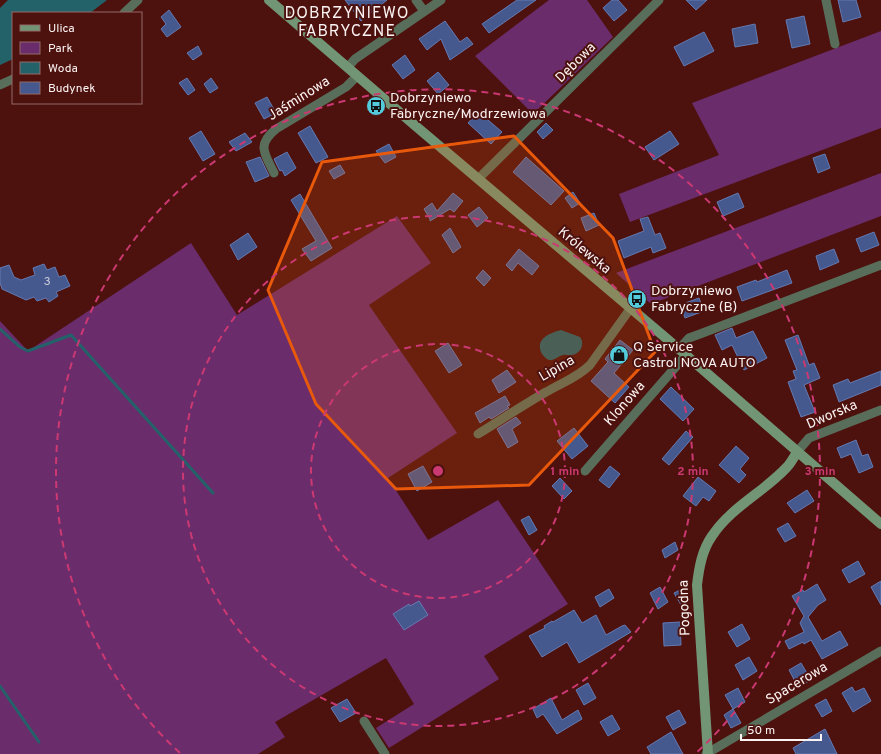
<svg xmlns="http://www.w3.org/2000/svg" width="881" height="754" viewBox="0 0 881 754" font-family="Overpass,sans-serif">
	<style>
		.green { fill: #6b2c6c }
		.water { fill: #24626a }
		.lines { fill: none; stroke-linecap: round; stroke-linejoin: round }
		.stream { stroke: #24626a; stroke-width: 3 }
		.building { fill: #45598f; stroke: #647ab2 }
		.street { stroke: #596e5a; stroke-width: 9 }
		.secondary { stroke: #729575; stroke-width: 10 }
		.marked { fill: #e8590c; fill-opacity: 0.2; stroke: #e8590c; stroke-width: 3; stroke-linejoin: round }
		.ring { fill: none; stroke: #cb3972; stroke-width: 2; stroke-dasharray: 7 5 }
		.labels { text-anchor: middle; dominant-baseline: central; stroke-width: 4; stroke-linejoin: round; paint-order: stroke }
		.number-label { font-size: 12px; fill: #ceccd9 }
		.street-label { font-size: 14px; fill: #fbf3f2; stroke: #4d110e }
		.poi-label { font-size: 14px; fill: #fbf3f2; stroke: #4d110e; text-anchor: start }
		.quarter-label { font-size: 16px; letter-spacing: 1px; fill: #fbf3f2; stroke: #4d110e }
		.centre { fill: #cb3972; stroke: #4d110e; stroke-width: 2 }
		.ring-label { font-size: 12px; text-anchor: middle; font-weight: bold; fill: #cb3972; stroke: #4d110e; stroke-width: 4; stroke-linejoin: round; paint-order: stroke }
	</style>
	<rect width="100%" height="100%" fill="#4d110e"/>
	<path class="green" d="M549,0H587L613,37L533,114L475,56Z
		M881,31V128L630,222L619,194L719,155L692,103Z
		M881,173V216L651,304L616,273Z
		M397,216L431,263L369,305L457,433L388,478L428,540L498,500L568,604L484,656L499,679L389,748L376,728L414,704L386,658L275,722L285,737L258,754H0V321L28,351L191,243L237,315Z"/>
	<path class="water" d="M8,0H107L90,13H13V59L0,65V8Z
		M561,330L580,337C585,343 581,354 572,355C569,356 566,354 563,355C558,356 554,361 549,360C546,359 544,356 542,354C534,339 550,333 561,330Z"/>
	<g class="lines">
		<path class="stream" d="M0,329L20,347L28,351L71,335L213,493
			M0,686L39,742"/>
	</g>
	<path class="building" d="M345,0H387L361,21Z
		M517,0H536L489,33L482,24Z
		M612,0H618L627,10L614,21L603,8Z
		M686,0H707L696,10Z
		M838,0H856L861,17L843,22Z
		M169,10L181,27L167,37L161,29L166,24L161,17Z
		M804,16L810,44L792,48L786,20Z
		M445,21L460,42L467,37L473,44L450,60L441,39L427,50L419,39Z
		M755,24L758,43L735,47L732,29Z
		M704,32L714,51L684,66L674,47Z
		M198,46L202,54L193,60L187,53Z
		M405,55L415,70L403,79L392,65Z
		M438,72L449,85L438,94L427,81Z
		M187,78L195,90L188,95L179,83Z
		M211,78L218,88L210,93L204,84Z
		M267,97L276,113L264,119L255,103Z
		M481,114L502,132L491,144L468,123L475,115L477,117Z
		M546,123L553,130L543,139L537,132Z
		M310,126L328,157L316,163L298,133Z
		M201,131L215,154L203,161L189,138Z
		M670,131L679,144L654,160L645,147Z
		M245,133L252,142L236,151L229,142Z
		M389,144L396,157L385,163L376,151Z
		M287,152L296,168L285,176L282,170L280,171L274,159Z
		M825,154L830,168L818,173L813,158Z
		M260,157L269,176L255,182L246,162Z
		M526,157L564,191L551,205L513,172Z
		M340,165L345,173L334,179L329,171Z
		M573,192L580,203L572,208L565,198Z
		M453,193L463,201L454,212L450,209L430,221V219L424,209L432,203L437,211Z
		M738,193L744,207L723,216L717,202Z
		M300,194L332,248L311,261L302,249L316,241L291,200Z
		M479,207L488,218L477,227L468,215Z
		M594,213L599,225L586,231L581,218Z
		M648,217L655,235L660,233L666,248L653,253L651,247L624,258L618,241L644,231L640,219Z
		M450,228L461,247L453,253L442,235Z
		M874,232L879,245L861,252L856,239Z
		M248,233L257,247L238,260L230,245Z
		M519,249L539,266L532,275L518,263L512,271L506,265Z
		M834,249L839,262L820,270L816,256Z
		M44,264L47,270L55,267L59,277L65,275L70,286L56,292L58,296L49,302L46,298L37,301L34,297L26,300L2,289L0,283V268L9,265L14,277L21,280L35,275L33,268Z
		M483,270L491,278L484,286L476,278Z
		M787,270L792,283L742,301L737,287L756,280L757,282Z
		M699,298L704,311L685,318L680,305Z
		M732,328L736,338L753,331L767,358L744,370L732,345L722,350L715,335Z
		M798,335L809,365L814,363L820,378L804,385L815,412L801,417L788,382L796,379L793,371L797,370L785,340Z
		M620,340L633,350L614,373L629,387L615,403L591,381L608,362L605,359Z
		M448,343L462,365L449,373L435,351Z
		M507,370L516,382L499,393L492,380Z
		M881,371V385L839,402L833,385L848,379L850,383Z
		M671,387L694,409L683,421L660,399Z
		M505,396L510,405L507,406L509,408L491,419L489,417L480,423L475,413Z
		M516,417L521,423L512,429L518,442L508,448L497,429Z
		M574,428L588,446L572,459L557,441Z
		M686,431L693,437L669,465L662,459Z
		M856,440L862,456L868,454L873,467L859,473L851,454L841,458L837,448Z
		M736,446L749,458L740,469L746,475L739,483L719,465Z
		M423,466L432,482L417,491L408,474Z
		M610,466L620,474L609,488L599,480Z
		M698,477L716,491L709,501L703,497L696,506L683,496Z
		M560,478L572,491L564,499L552,486Z
		M807,490L814,501L795,513L787,503Z
		M529,516L537,530L529,535L521,520Z
		M788,523L796,536L785,542L777,529Z
		M675,542L678,550L665,558L662,550Z
		M858,561L865,574L849,583L842,570Z
		M881,581V605L871,587Z
		M817,584L826,600L818,605L808,617L822,641L840,631L848,645L822,659L811,640L804,644L803,642L789,649L785,641L804,632L800,623L804,616L792,596L803,590L804,592Z
		M660,587L668,602L658,609L650,593Z
		M609,589L614,598L600,607L595,597Z
		M682,589L688,600L681,605L674,593Z
		M419,601L428,615L404,630L393,614L409,604L410,606Z
		M574,610L582,623L596,615L606,635L622,626L625,625L631,632L579,663L567,642L542,657L529,636L545,628L544,626L552,621L553,622Z
		M680,622L681,645L664,646L663,623Z
		M742,624L750,639L737,647L728,632Z
		M749,657L757,671L743,680L735,665Z
		M801,663L811,680L798,687L789,670Z
		M588,683L596,698L584,705L576,690Z
		M852,687L855,692L864,688L871,701L853,712L842,693Z
		M738,688L745,702L733,709L725,695Z
		M551,698L562,720L578,710L582,719L557,734L543,714L537,718L533,709Z
		M347,699L356,713L340,722L331,708Z
		M826,699L832,711L822,717L815,705Z
		M733,709L741,723L731,728L724,715Z
		M679,710L686,723L673,730L666,717Z
		M612,715L620,729L608,736L600,722Z
		M825,729L837,754H796L793,748Z
		M671,732L683,754H651L647,747Z"/>
	<g class="lines">
		<path class="street" d="M416,0L424,11
			M826,0L835,44
			M124,13L138,0
			M348,67L355,59L441,0
			M0,85L13,79
			M274,173C265,154 256,145 276,129L346,87L357,76
			M478,179L659,0
			M679,349L689,338L700,334L881,265
			M478,434C501,420 523,405 546,392C561,383 577,378 590,365L630,309
			M797,452L809,438L881,410
			M585,471L686,355
			M364,721L385,754
			M706,754L881,651"/>
		<path class="secondary" d="M269,0L418,128L686,355L881,524
			M708,754L697,585C699,568 702,550 712,536C731,507 764,492 787,467C791,463 794,457 797,452"/>
	</g>
	<path class="marked" d="M514,136L613,238L655,352L529,485L396,489L316,404L268,290L322,162Z"/>
	<g class="ring">
		<circle cx="438" cy="471" r="127"/>
		<circle cx="438" cy="471" r="255"/>
		<path d="M180 753A382 382 0 1 1 696 753"/>
	</g>
	<defs>
		<g id="bus-disc" transform="scale(1)"><circle r="9.5" fill="#53cbdb" stroke="#4d110e"/><path d="M-5-6H5V4H4V6H2V4H-2V6H-4V4H-5ZM-3.5-4V0h7V-4ZM-3.5 1.2v1.5H-2V1.2ZM2 1.2v1.5H3.5V1.2Z" fill="#111"/></g>
		<g id="shop-disc" transform="scale(1)"><circle r="9.5" fill="#53cbdb" stroke="#4d110e"/><path d="M-5-2.5h2.3a2.7 3.5 0 0 1 5.4 0H5L5.5 6h-11ZM-1.5-2.5h3a1.5 2.3 0 0 0-3 0Z" fill="#111"/></g>
	</defs>
	<g fill-rule="evenodd">
		<use href="#bus-disc" x="376" y="106"/>
		<use href="#bus-disc" x="637" y="299"/>
		<use href="#shop-disc" x="619" y="355"/>
	</g>
	<g class="labels">
		<g class="number-label">
			<text x="47" y="282">3</text>
		</g>
		<g class="street-label">
			<text transform="translate(576 63) rotate(-45)">Dębowa</text>
			<text transform="translate(299 99) rotate(-32)">Jaśminowa</text>
			<text transform="translate(584 251) rotate(40)">Królewska</text>
			<text transform="translate(557 369) rotate(-30)">Lipina</text>
			<text transform="translate(625 404) rotate(-49)">Klonowa</text>
			<text transform="translate(832 415) rotate(-23)">Dworska</text>
			<text transform="translate(685 608) rotate(-92)">Pogodna</text>
			<text transform="translate(797 684) rotate(-31)">Spacerowa</text>
		</g>
		<g class="poi-label">
			<text x="390" y="98">Dobrzyniewo<tspan x="390" dy="16">Fabryczne/Modrzewiowa</tspan></text>
			<text x="651" y="291">Dobrzyniewo<tspan x="651" dy="16">Fabryczne (B)</tspan></text>
			<text x="633" y="347">Q Service<tspan x="633" dy="16">Castrol NOVA AUTO</tspan></text>
		</g>
		<g class="quarter-label">
			<text x="347" y="14">DOBRZYNIEWO<tspan x="347" dy="18">FABRYCZNE</tspan></text>
		</g>
	</g>
	<circle cx="438" cy="471" r="6" class="centre"/>
	<g class="ring-label">
		<text x="565" y="475">1 min</text>
		<text x="693" y="475">2 min</text>
		<text x="820" y="475">3 min</text>
	</g>
	<rect x="12" y="12" width="130" height="92" fill="#4d110e" stroke="#936b69"/>
	<rect x="20" y="25" width="20" height="6" fill="#729575" stroke="#936b69"/>
	<text x="48" y="32" font-size="12" fill="#fbf3f2">Ulica</text>
	<rect x="20" y="42" width="20" height="12" fill="#6b2c6c" stroke="#936b69"/>
	<text x="48" y="52" font-size="12" fill="#fbf3f2">Park</text>
	<rect x="20" y="62" width="20" height="12" fill="#24626a" stroke="#936b69"/>
	<text x="48" y="72" font-size="12" fill="#fbf3f2">Woda</text>
	<rect x="20" y="82" width="20" height="12" fill="#45598f" stroke="#936b69"/>
	<text x="48" y="92" font-size="12" fill="#fbf3f2">Budynek</text>
	<path d="M741 734v6h80v-6" fill="none" stroke="#fbf3f2" stroke-width="2"/>
	<text x="747" y="734" font-size="12" fill="#fbf3f2" stroke="#4d110e" stroke-width="3" paint-order="stroke">50 m</text>
</svg>
